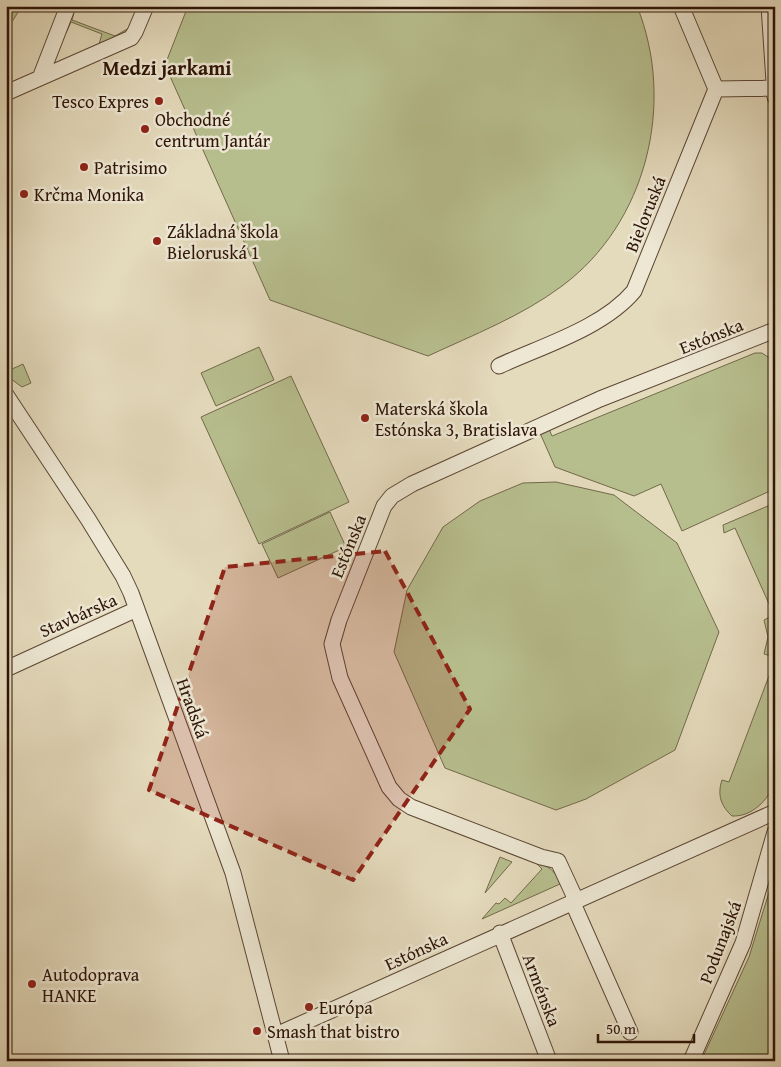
<svg xmlns="http://www.w3.org/2000/svg" width="781" height="1067" viewBox="0 0 781 1067" font-family="'Gentium Book Plus',serif">
	<style>
		.green { fill: #b7be8e; stroke: #72694a }
		.lines { fill: none; stroke-linecap: round; stroke-linejoin: round }
		.street-casing { stroke: #5b4634; stroke-width: 17 }
		.street { stroke: #ede7d3; stroke-width: 15 }
		.marked { fill: #8f2418; fill-opacity: 0.2; stroke: #8f2418; stroke-width: 4; stroke-dasharray: 10 6; stroke-linejoin: round }
		.poi-dot { fill: #8f2418; stroke: #ede7d3; stroke-width: 2 }
		.labels { text-anchor: middle; dominant-baseline: central; stroke-width: 5; stroke-linejoin: round; paint-order: stroke }
		.poi-label { font-size: 18px; fill: #2d1406; stroke: #ede7d3; text-anchor: start }
		.street-label { font-size: 18px; fill: #2d1406; stroke: #ede7d3 }
		.quarter-label { font-size: 20px; font-weight: bold; fill: #2d1406; stroke: #ede7d3 }
	</style>
	<rect width="100%" height="100%" fill="#e4dabc"/>
	<filter id="stains"><feTurbulence type="fractalNoise" baseFrequency=".004" numOctaves="4"/><feColorMatrix values="0 0 0 0 .2 0 0 0 0 .09 0 0 0 0 .02 0 0 0 .5 -.17"/></filter>
	<radialGradient id="worn" r=".72"><stop offset=".6" stop-color="#630" stop-opacity="0"/><stop offset="1" stop-color="#630" stop-opacity=".3"/></radialGradient>
	<path class="green" d="M6,6H22L6,31Z
		M188,6H637C676,103 647,223 562,286C522,316 473,335 428,356L270,300L165,65Z
		M73,8L75,9L72,20L115,36L129,28V32L99,44L102,34L71,22L66,33L64,32Z
		M259,347L274,380L216,406L201,373Z
		M755,353H762L771,359L769,408L775,430V501L770,491L682,531L661,484L634,496L555,467L540,433L549,429L552,436Z
		M23,364L31,383L22,387L7,376L10,370Z
		M291,376L349,502L259,544L201,417Z
		M556,482L614,495L677,543L719,632L675,750L586,799L556,810L445,768L394,652L407,590L443,527L480,501L523,483Z
		M775,503V657L764,654L768,637L764,620L774,615L735,528L724,533L723,525Z
		M330,512L346,547L278,578L262,544Z
		M775,660V783C768,800 752,817 732,816C721,806 717,795 722,780L729,782Z
		M500,857L512,862L485,893Z
		M536,863C549,866 556,871 560,884L482,919L496,903L499,904L505,898L511,903L542,869Z
		M775,873V1055L772,1061H701L749,957Z"/>
	<g class="lines">
		<g class="street-casing">
			<path id="street" d="M769,6L775,97
				M40,78L131,38L135,32L146,6
				M716,89L774,88
				M6,93L40,78L68,6
				M499,366C542,346 603,328 634,291L716,89L681,6
				M6,395L88,519L123,576L131,593L233,873L282,1061
				M6,669L137,609
				M576,900L558,861L541,857L411,807L399,799L389,787L340,678L332,644L339,620L384,506L392,496L412,484L600,399L775,330
				M572,901L630,1032
				M500,933L549,1061
				M276,1035L775,812
				M691,1061L743,943L775,832"/>
		</g>
		<use href="#street" class="street"/>
	</g>
	<path class="marked" d="M385,551L470,709L353,880L149,790L225,567Z"/>
	<g class="poi-dot">
		<circle cx="159" cy="101" r="5"/>
		<circle cx="145" cy="129" r="5"/>
		<circle cx="84" cy="167" r="5"/>
		<circle cx="24" cy="194" r="5"/>
		<circle cx="157" cy="241" r="5"/>
		<circle cx="365" cy="418" r="5"/>
		<circle cx="32" cy="984" r="5"/>
		<circle cx="309" cy="1007" r="5"/>
		<circle cx="257" cy="1031" r="5"/>
	</g>
	<g class="labels">
		<g class="poi-label">
			<text x="149" y="101" text-anchor="end">Tesco Expres</text>
			<text x="155" y="119">Obchodné<tspan x="155" dy="21">centrum Jantár</tspan></text>
			<text x="94" y="167">Patrisimo</text>
			<text x="34" y="194">Krčma Monika</text>
			<text x="167" y="231">Základná škola<tspan x="167" dy="21">Bieloruská 1</tspan></text>
			<text x="375" y="408">Materská škola<tspan x="375" dy="21">Estónska 3, Bratislava</tspan></text>
			<text x="42" y="974">Autodoprava<tspan x="42" dy="21">HANKE</tspan></text>
			<text x="319" y="1007">Európa</text>
			<text x="267" y="1031">Smash that bistro</text>
		</g>
		<g class="street-label">
			<text transform="translate(645 214) rotate(-68)">Bieloruská</text>
			<text transform="translate(711 336) rotate(-22)">Estónska</text>
			<text transform="translate(348 546) rotate(-68)">Estónska</text>
			<text transform="translate(78 615) rotate(-24)">Stavbárska</text>
			<text transform="translate(193 708) rotate(70)">Hradská</text>
			<text transform="translate(720 942) rotate(-69)">Podunajská</text>
			<text transform="translate(416 951) rotate(-25)">Estónska</text>
			<text transform="translate(542 990) rotate(69)">Arménska</text>
		</g>
		<g class="quarter-label">
			<text x="167" y="67">Medzi jarkami</text>
		</g>
	</g>
	<rect width="781" height="1067" fill="none" stroke="#e4dabc" stroke-width="25"/>
	<rect x="8" y="8" width="766" height="1052" fill="none" stroke="#2d1406" stroke-width="2.5"/>
	<rect x="12" y="12" width="756" height="1042" fill="none" stroke="#2d1406"/>
	<path d="M598 1034v8h96v-8" fill="none" stroke="#2d1406" stroke-width="2.5"/>
	<text x="606" y="1034" font-size="15" fill="#2d1406" stroke="#ede7d3" stroke-width="4" paint-order="stroke">50 m</text>
	<rect width="100%" height="100%" filter="url(#stains)"/>
	<rect width="100%" height="100%" fill="url(#worn)"/>
</svg>
